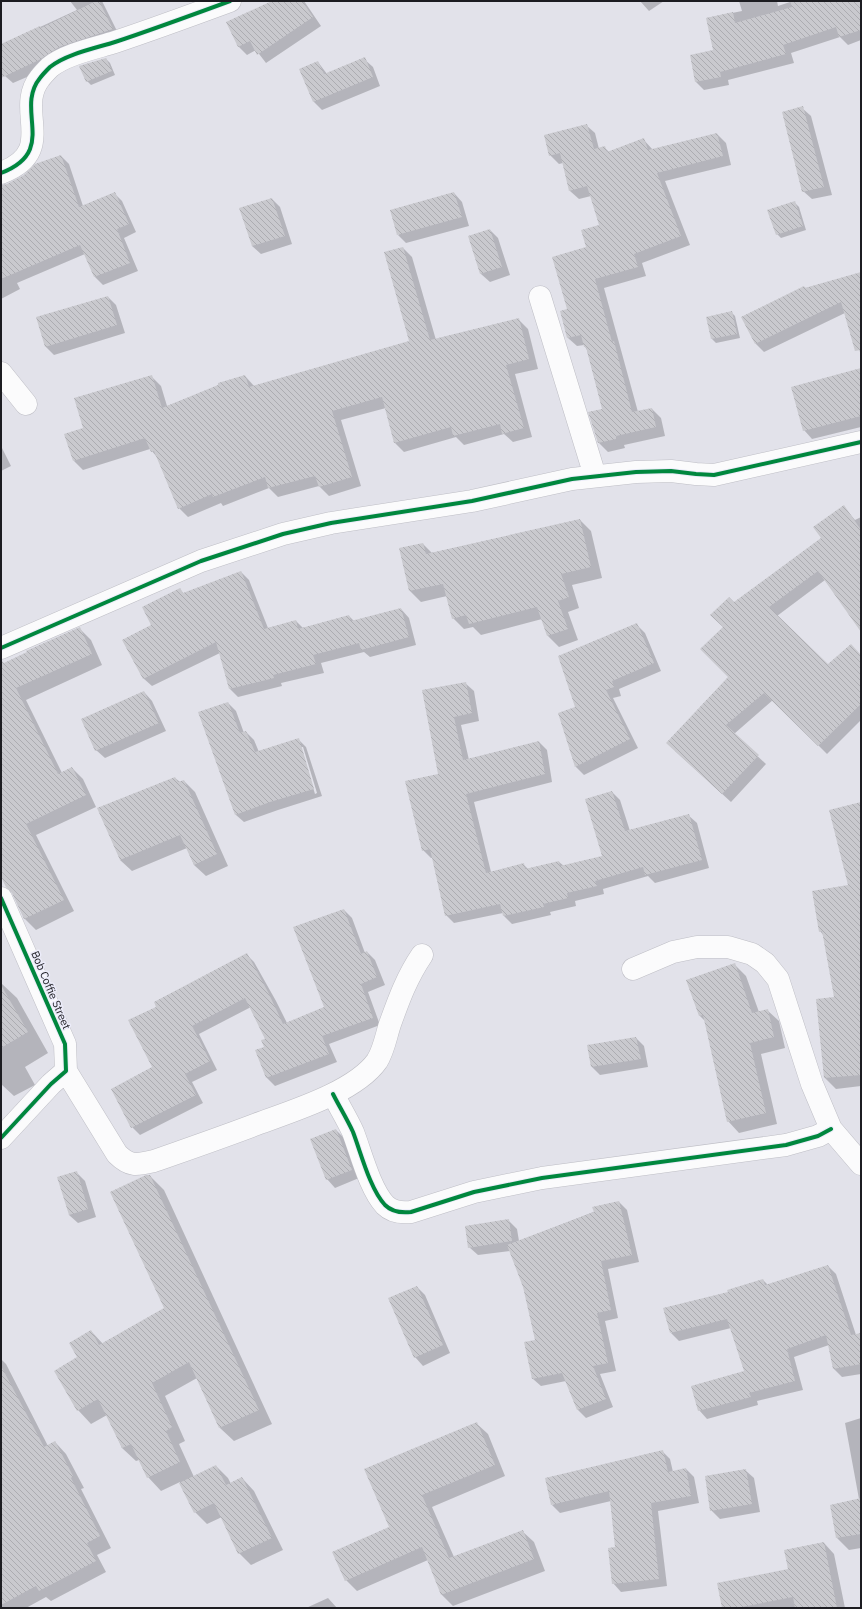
<svg xmlns="http://www.w3.org/2000/svg" width="862" height="1609" viewBox="0 0 862 1609" font-family="'IBM Plex Sans',sans-serif">
	<style>
		.shadow { fill: #0003; fill-rule: evenodd }
		.building { fill: url(#building-back-hatch) }
		.lines { fill: none; stroke-linecap: round; stroke-linejoin: round }
		.minor-casing { stroke: #bebec5; stroke-width: 23 }
		.minor { stroke: #fbfbfc; stroke-width: 22 }
		.cycleway-casing { stroke: #ececfa; stroke-width: 6 }
		.cycleway { stroke: #00873e; stroke-width: 4 }
		.labels { text-anchor: middle; dominant-baseline: central; stroke-width: 3; stroke-linejoin: round; paint-order: stroke }
		.street-label { font-size: 11px; fill: #1c1c21; stroke: #ececfa }
	</style>
	<defs>
		<pattern id="building-back-hatch" width="6" height="6" patternUnits="userSpaceOnUse"><rect width="6" height="6" fill="#c9c9ce"/><path d="M-1 5l2 2M0 0l6 6M5-1l2 2" fill="none" stroke="#acacb1"/></pattern>
	</defs>
	<rect width="100%" height="100%" fill="#e2e2ea"/>
	<path class="shadow" d="M70,1H102L120,37L13,83L5,76L1,66V45L77,10Z
		M278,1H304L321,26L266,63L256,50L247,55L238,46Z
		M640,1H664L649,11Z
		M739,1H777L778,6L793,1H861V40L848,45L840,37L791,53L794,63L728,80L729,85L704,90L696,82L691,56L714,51L707,18L742,11Z
		M106,59L110,63L115,75L91,85L87,81Z
		M364,59L373,67L380,86L322,110L314,102L300,70L318,62L327,74Z
		M802,108L811,116L832,195L812,199L803,191Z
		M586,125L595,133L599,149L605,148L609,152L643,139L653,150L717,134L726,143L731,165L665,181L690,245L642,263L646,276L604,288L638,412L652,409L661,418L665,436L624,445L625,448L608,452L599,443L603,410L587,350L584,345L577,346L568,338V310L587,248L600,226L591,196L579,199L570,191L563,163L559,164L550,155Z
		M61,156L69,164L83,206L114,193L122,201L136,232L124,238L138,271L103,285L95,277L85,254L17,283L20,289L1,299V186L7,185Z
		M454,193L462,202L469,226L406,243L398,235Z
		M272,199L280,207L292,244L261,254L252,246Z
		M795,203L799,207L806,230L781,238L777,234Z
		M490,230L498,238L510,275L490,282L481,274L469,237Z
		M403,248L412,257L436,340L519,320L528,329L538,369L515,374L532,437L513,442L504,434L464,445L456,437L404,452L395,443L386,408L341,420L361,486L329,496L319,486L278,497L269,488L223,506L221,503L188,517L179,508L157,457L150,449L83,470L74,461L85,429L152,377L161,386L167,406L245,376L255,387L410,342Z
		M861,273V357L855,329L845,313L764,352L756,344L742,317L804,287L806,288Z
		M108,297L116,305L125,333L54,355L46,347L37,318Z
		M731,312L735,316L740,338L716,343L712,339L707,318Z
		M861,369V427L812,439L804,430Z
		M1,446L11,466L1,471Z
		M844,507L855,520L861,517V628L825,580L777,616L828,666L861,656V722L860,721L827,754L773,700L734,734L766,764L731,802L675,751L729,677L724,627L734,604L822,538Z
		M580,520L591,531L602,578L572,585L579,608L568,612L578,640L559,647L548,636L542,619L481,635L473,627L464,629L453,618L447,596L421,602L410,591L423,544L432,553Z
		M241,572L249,580L268,628L296,621L303,628L349,616L354,621L401,609L409,618L416,645L370,657L364,652L321,663L324,673L281,683L282,686L238,697L230,689L220,653L152,686L143,678L152,625L180,589L184,594Z
		M636,624L645,633L661,671L619,689L621,696L613,698L638,748L584,775L576,767V708Z
		M80,629L91,640L102,665L26,700L62,773L72,768L83,779L96,807L36,835L74,911L36,930L25,919L14,893L1,875V665Z
		M465,683L474,691L479,721L461,725L469,760L539,742L547,750L552,782L474,802L491,872L523,864L528,869L559,862L564,866L603,857L612,792L620,800L630,831L688,815L697,823L709,868L655,883L648,876L603,889L604,894L575,901L576,906L550,912L551,915L512,924L504,916L503,913L454,923L446,915L433,858H431L423,850L439,774L423,691Z
		M144,692L152,701L166,731L105,758L96,750Z
		M228,703L236,711L244,733L246,732L254,740L259,752L299,740L306,747L322,796L278,810L244,822L236,815L199,713ZM301,747H303L317,793L315,794Z
		M175,778L180,782L184,781L195,792L228,866L206,876L194,865L187,848L132,871L120,860Z
		M861,803V1086L836,1089L825,1078L817,1000L835,998L824,936L820,931L849,886Z
		M344,910L352,918L365,953L367,952L375,960L385,985L368,992L380,1025L329,1044L337,1062L275,1086L267,1078L256,1051L265,1047L266,1040L251,1007L199,1034L217,1070L192,1082L203,1103L140,1135L132,1127L153,1068L157,1007L246,954L254,962L276,1001L287,1023L326,1008Z
		M735,965L746,976L759,1012L767,1010L779,1021L785,1048L761,1054L777,1124L739,1133L728,1121L705,1021L699,1015Z
		M1,983L17,998L48,1053L25,1067L35,1085L14,1096L1,1084Z
		M636,1038L644,1046L648,1067L600,1075L592,1067L588,1046Z
		M336,1130L344,1138L359,1178L335,1188L327,1179Z
		M77,1173L85,1181L96,1217L78,1223L69,1215Z
		M150,1176L164,1190L272,1424L234,1441L220,1428L197,1378L165,1396L185,1441L179,1444L194,1477L216,1466L228,1478L231,1484L242,1478L254,1491L283,1550L251,1565L239,1553L222,1517L207,1524L195,1512L180,1482L161,1491L148,1477L139,1460L136,1461L122,1448L107,1415L91,1424L78,1410L79,1358L91,1331L103,1344L165,1309Z
		M619,1202L627,1210L639,1262L608,1269L618,1318L605,1321L616,1371L600,1374L613,1407L586,1418L578,1410L566,1381L541,1386L533,1379L536,1341L524,1286L510,1251L478,1255L469,1247L508,1220L517,1229L519,1241Z
		M828,1266L836,1274L856,1335L861,1334V1374L842,1377L834,1369L829,1345L794,1357L803,1390L757,1401L758,1405L707,1419L699,1410L745,1372L731,1328L679,1341L671,1333L729,1293L763,1280L768,1285Z
		M417,1287L425,1295L450,1353L423,1366L415,1357Z
		M1,1359L6,1364L48,1446L55,1442L66,1454L84,1488L81,1489L111,1548L97,1555L106,1572L51,1601L46,1597L26,1608H1Z
		M861,1418V1548L849,1550L837,1538L859,1499L845,1423Z
		M476,1423L488,1434L505,1476L432,1507L454,1557L522,1531L534,1542L545,1571L453,1606L442,1595L428,1560L357,1591L346,1580Z
		M662,1451L670,1459L673,1472L686,1469L694,1477L699,1503L658,1511L667,1586L621,1592L613,1583L616,1548L611,1501L560,1513L552,1505Z
		M745,1470L754,1478L760,1512L720,1519L711,1510Z
		M824,1543L834,1554L845,1608H723L789,1570Z
		M328,1598L337,1608H306Z"/>
	<path class="building" d="M96,1H99L113,29L59,47L39,60L1,78V44L40,26L41,28Z
		M272,1H302L313,17L257,55L250,41L238,47L226,22Z
		M790,1H861V30L839,37L836,27L783,45L786,54L720,72L721,77L695,82L690,55L713,50L706,18L733,12L735,23L792,7Z
		M365,57L373,77L313,102L299,69L318,61L324,74Z
		M106,58L112,71L86,82L79,66Z
		M803,106L824,187L802,192L782,112Z
		M587,124L594,149L605,146L607,152L644,138L648,150L717,133L723,156L657,173L681,236L634,254L638,267L595,279L612,342L614,341L632,412L652,408L656,427L616,436V439L598,443L588,412L602,409L586,347H584L581,335L567,338L560,311L567,309L552,257L586,247L581,230L599,225L587,186L569,191L560,153L549,156L544,135Z
		M61,155L79,207L115,192L129,224L117,229L130,263L94,277L80,245L1,279V185L7,184L24,175L35,164Z
		M454,192L462,217L397,235L390,210Z
		M272,198L285,236L252,246L239,208Z
		M795,201L803,226L776,235L767,210Z
		M490,229L502,267L480,274L468,236Z
		M403,247L430,340L519,318L529,359L506,365L524,428L502,434L500,424L453,436L451,427L394,443L382,397L332,411L352,477L319,487L315,476L268,488L265,477L213,497L212,494L178,509L154,451L151,452L145,438L73,461L64,434L83,428L74,398L152,375L162,408L218,385V383L245,375L249,387L409,341L384,252Z
		M861,272V350L855,351L841,302L755,344L741,317L804,286L805,288Z
		M108,296L117,325L45,347L36,317Z
		M732,311L737,334L711,339L706,317Z
		M861,368V416L803,431L791,387Z
		M844,505L861,530V632L818,571L769,607L828,664L851,644L861,655V704L818,746L764,693L726,725L759,755L722,794L666,743L728,677L700,649L723,627L710,615L729,597L734,602L821,538L813,527Z
		M580,519L591,567L561,574L569,597L558,601L568,629L547,636L537,607L469,624L466,615L452,619L443,584L409,591L399,548L423,543L426,554Z
		M241,571L264,629L296,620L298,629L349,615L351,621L401,608L409,637L361,650L359,643L313,655L316,664L273,675L274,678L229,689L216,642L143,679L122,640L151,625L142,607L180,588L183,593Z
		M637,623L654,663L612,681L614,687L606,690L630,739L575,767L558,713L575,707L558,656Z
		M80,627L92,654L16,688L58,774L72,767L86,795L26,824L64,900L24,919L12,893L6,887L1,877V660L4,663L27,652L26,651Z
		M466,682L472,713L454,717L463,760L539,741L545,774L466,794L486,873L524,863L525,869L559,861L560,866L602,856L585,799L612,791L625,831L689,814L702,860L645,875L643,867L595,881L597,886L567,893L568,898L543,904L544,907L503,916L500,904L445,916L430,849L422,851L405,781L438,774L422,690Z
		M144,691L159,723L95,751L81,719Z
		M228,702L240,733L246,731L255,752L299,738L314,789L270,802L235,815L198,712Z
		M175,777L178,782L184,780L217,854L194,865L180,835L120,860L97,808Z
		M861,802V1075L824,1078L816,999L834,997L822,931L819,932L812,891L848,885L829,810Z
		M344,909L361,954L367,951L377,977L361,984L373,1018L322,1036L329,1054L266,1078L255,1050L264,1047L261,1040L265,1039L245,998L192,1026L210,1061L185,1074L196,1095L131,1128L111,1089L152,1067L128,1020L156,1007L154,1002L247,953L268,992L283,1024L324,1007L293,927Z
		M735,963L752,1013L768,1009L774,1037L750,1043L766,1113L727,1122L703,1015L699,1016L686,980Z
		M1,985L28,1032L1,1048Z
		M636,1037L641,1059L591,1067L587,1045Z
		M336,1129L352,1170L326,1180L310,1139Z
		M77,1171L88,1209L69,1215L57,1177Z
		M146,1175H150L259,1410L219,1428L189,1362L152,1383L172,1427L166,1431L180,1462L147,1478L131,1444L122,1448L98,1399L77,1411L54,1371L77,1357L69,1343L91,1330L99,1345L164,1308L110,1192Z
		M619,1201L632,1255L601,1261L611,1310L597,1313L608,1363L593,1366L606,1399L577,1410L562,1373L532,1379L524,1342L535,1340L523,1287L507,1245L594,1212L592,1207Z
		M509,1219L512,1241L468,1248L465,1226Z
		M828,1265L851,1335L861,1333V1364L833,1369L826,1335L787,1349L795,1381L749,1393L751,1397L698,1411L691,1386L744,1371L727,1319L670,1333L663,1308L728,1292L727,1290L763,1279L765,1285Z
		M417,1286L443,1345L414,1358L388,1298Z
		M1,1366L44,1447L55,1441L73,1476L71,1478L100,1536L87,1543L96,1561L39,1591L36,1586L1,1605Z
		M477,1422L495,1465L422,1495L449,1558L523,1530L534,1559L441,1595L422,1547L345,1581L332,1552L389,1527L364,1469Z
		M663,1450L668,1472L686,1468L691,1496L651,1503L659,1579L612,1584L608,1548L615,1547L609,1491L551,1505L545,1478Z
		M216,1465L226,1485L242,1477L272,1538L238,1554L214,1503L194,1513L179,1483Z
		M746,1469L752,1504L710,1511L705,1476Z
		M861,1498V1534L836,1538L830,1505Z
		M824,1542L837,1608H795L793,1597L737,1608H722L717,1583L788,1569L784,1550Z"/>
	<g class="lines">
		<g class="minor-casing">
			<path id="minor" d="M1,173C59,151 14,110 40,78C43,74 47,70 50,67C66,54 96,48 115,42C154,29 192,15 230,1
				M540,297L595,476
				M1,373L26,404
				M1,648L201,561L283,534L331,523L472,501L572,479L636,472L671,471L696,474L714,475L861,442
				M1,898L65,1044L66,1071L51,1084L1,1138
				M633,969L673,952L697,947H728L752,954L765,963L778,979L812,1084L831,1129L861,1164
				M66,1071L117,1154C130,1167 137,1165 154,1161C188,1149 223,1137 257,1124C292,1111 355,1092 377,1061C384,1050 386,1036 390,1024C399,999 407,977 422,955
				M333,1094C339,1106 347,1119 353,1132C361,1153 370,1189 385,1205C392,1212 402,1213 411,1212L474,1192L542,1178L786,1145L818,1136L831,1129"/>
		</g>
		<use href="#minor" class="minor"/>
		<g class="cycleway-casing">
			<path id="cycleway" d="M1,173C59,151 14,110 40,78C43,74 47,70 50,67C66,54 96,48 115,42C154,29 192,15 230,1
				M1,648L201,561L283,534L331,523L472,501L572,479L636,472L671,471L696,474L714,475L861,442
				M1,898L65,1044L66,1071L51,1084L1,1138
				M333,1094C339,1106 347,1119 353,1132C361,1153 370,1189 385,1205C392,1212 402,1213 411,1212L474,1192L542,1178L786,1145L818,1136L831,1129"/>
		</g>
		<use href="#cycleway" class="cycleway"/>
	</g>
	<g class="labels">
		<g class="street-label">
			<text transform="translate(51 990) rotate(67)">Bob Coffie Street</text>
		</g>
	</g>
	<rect width="862" height="1609" fill="none" stroke="#1c1c21" stroke-width="4"/>
</svg>
